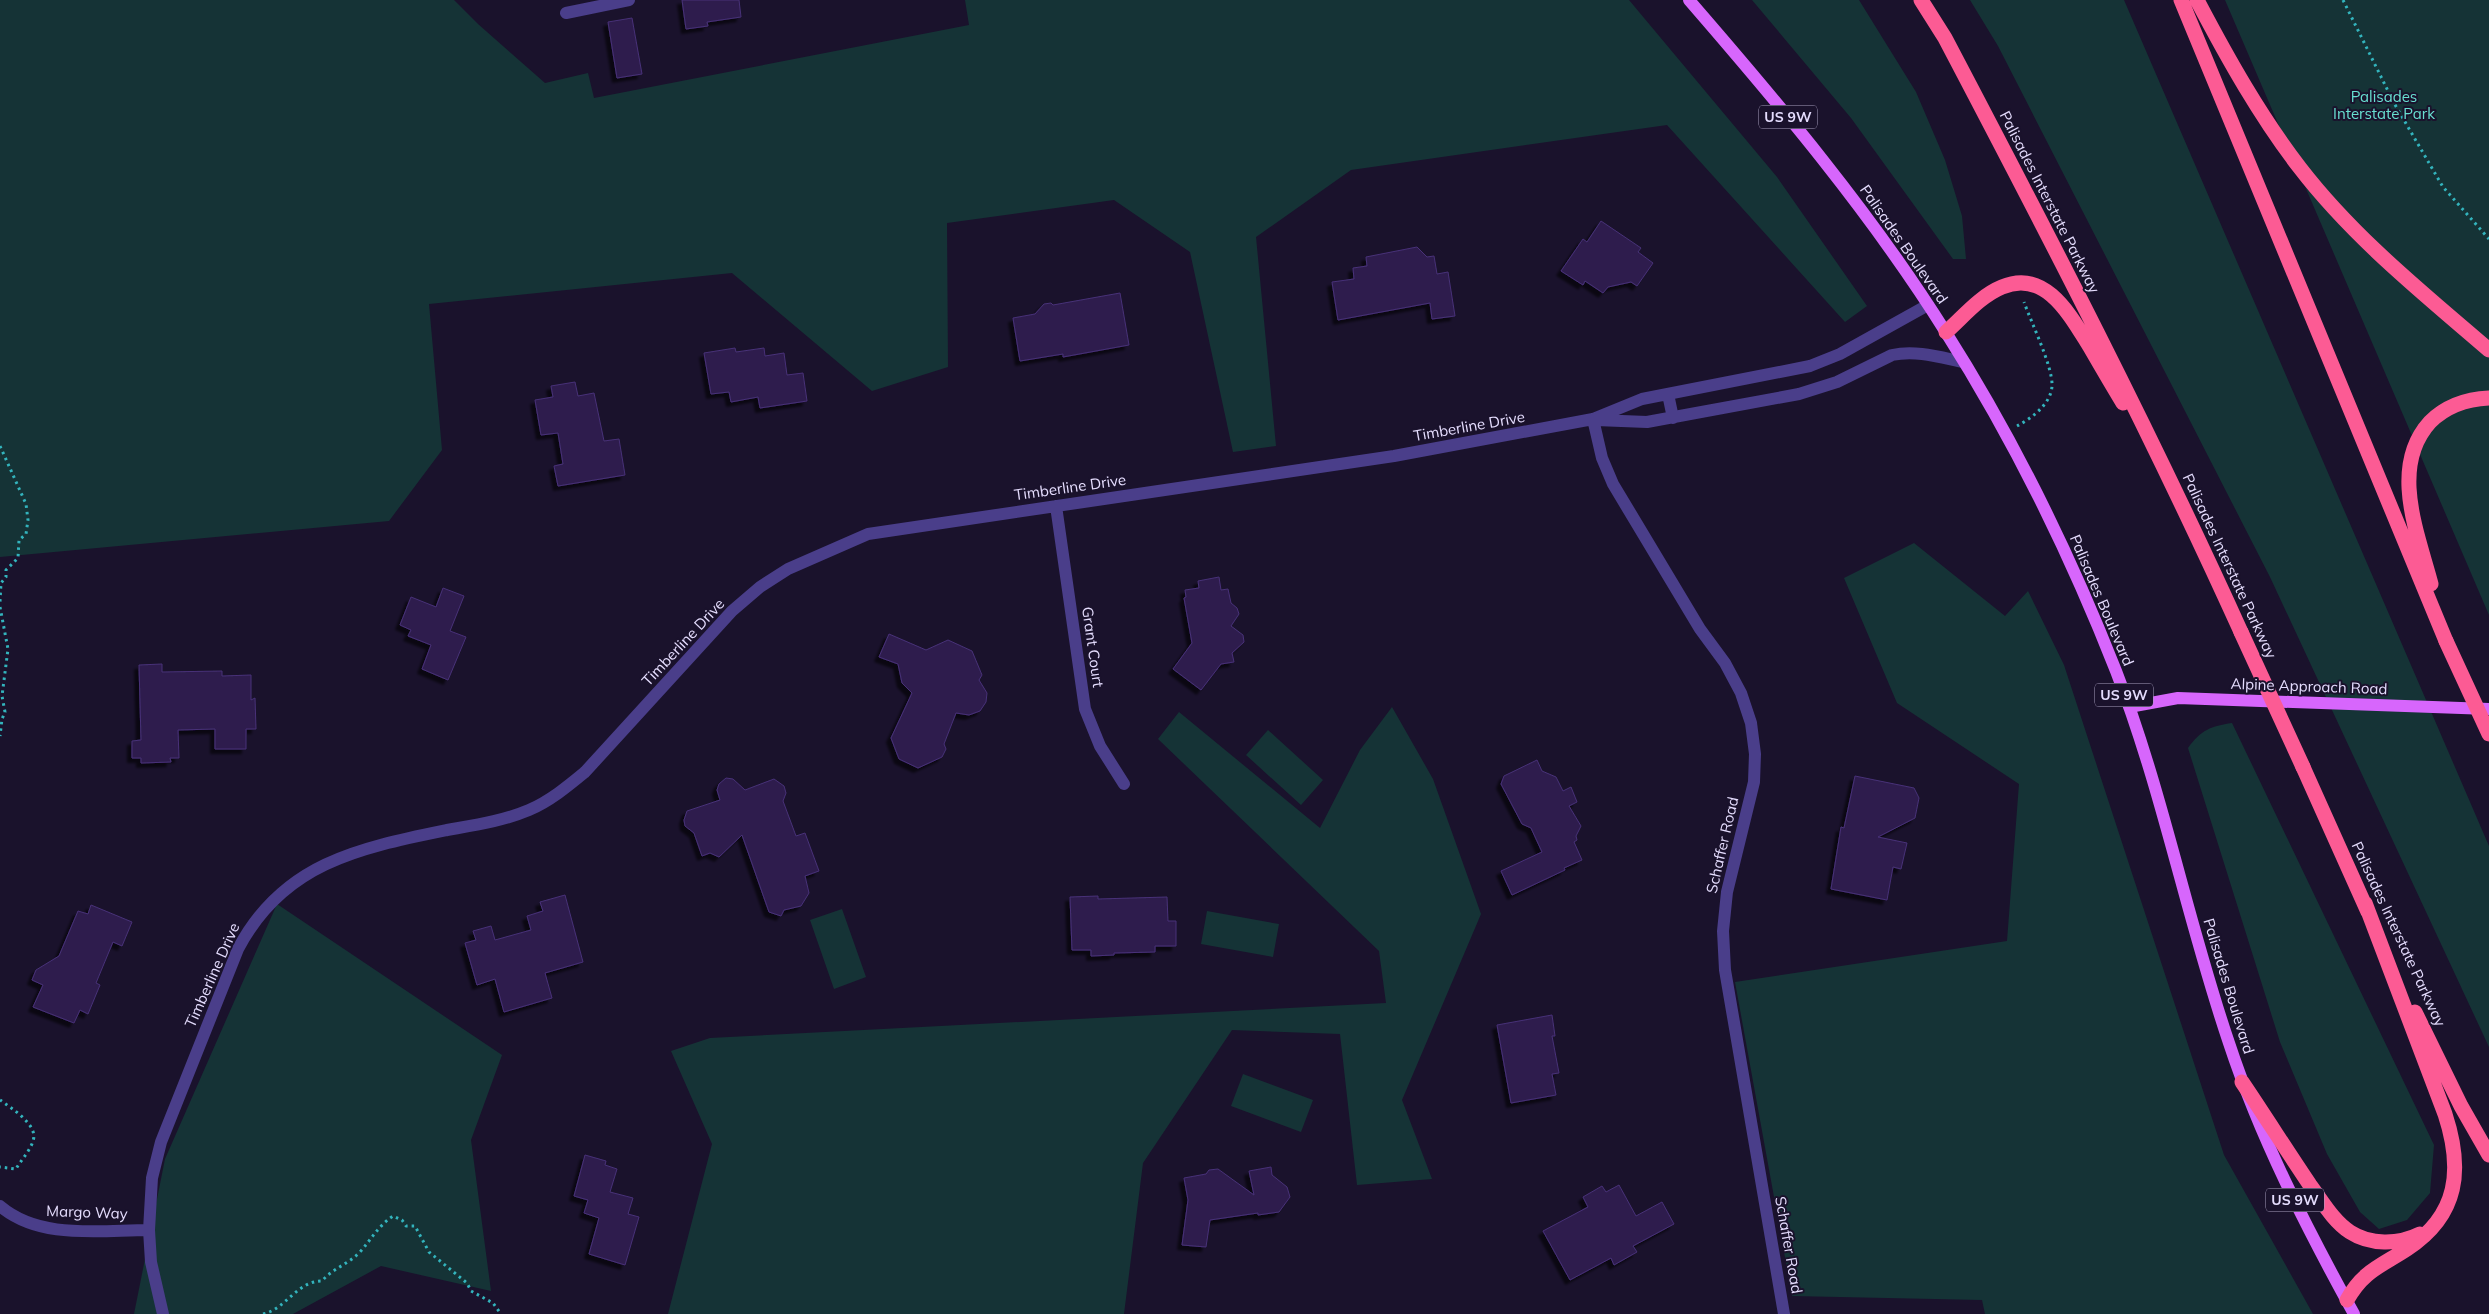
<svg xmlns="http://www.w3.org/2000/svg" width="2489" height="1314" viewBox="0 0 2489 1314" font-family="Mulish,sans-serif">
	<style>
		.green { fill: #153336 }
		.building { fill: #2d1e4d; stroke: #483178; filter: url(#shadow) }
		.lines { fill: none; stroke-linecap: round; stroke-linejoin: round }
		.path { stroke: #33b4bd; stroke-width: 3; stroke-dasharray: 2.5 4; stroke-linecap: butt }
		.minor { stroke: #4a3e8a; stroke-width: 12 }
		.major { stroke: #d766fc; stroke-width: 12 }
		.highway { stroke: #fc5b94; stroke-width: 15 }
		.highway-bridge { stroke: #fc5b94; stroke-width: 15 }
		.labels { text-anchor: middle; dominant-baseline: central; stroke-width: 4; stroke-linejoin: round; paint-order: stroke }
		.shield { fill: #1a122c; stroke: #a8a0bf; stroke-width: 1 }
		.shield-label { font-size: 14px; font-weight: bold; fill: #e5ddfe }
		.park-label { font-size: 15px; fill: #68dfd1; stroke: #1a122c }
		.street-label { font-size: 15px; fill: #e5ddfe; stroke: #1a122c }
	</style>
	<defs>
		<filter id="shadow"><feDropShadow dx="-4.5" dy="4.5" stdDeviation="1" flood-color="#0009"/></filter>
	</defs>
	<rect width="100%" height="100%" fill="#1a122c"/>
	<path class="green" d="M0,0H454L478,24L545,83L588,73L594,98L969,25L965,0H1629L1777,177L1867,306L1845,322L1667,125L1351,170L1256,237L1276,446L1233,452L1190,252L1114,200L947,223L948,367L872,391L732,273L429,304L442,450L389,521L0,557Z
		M1752,0H1859L1916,92L1945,160L1962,216L1966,259H1953L1851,118Z
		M1970,0H2124L2489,846V1047L2270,577L1998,46Z
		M2225,0H2489V615Z
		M1914,543L2005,616L2028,591L2064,665L2224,1155L2313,1314H1985L1982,1300L1792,1296L1735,982L2007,941L2019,784L1897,703L1844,578Z
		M1392,707L1433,779L1481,914L1402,1100L1432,1179L1357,1185L1340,1034L1232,1030L1143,1163L1124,1314H668L712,1144L671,1051L710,1038L1386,1003L1379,951L1158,739L1179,712L1320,828L1360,750Z
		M2232,723L2434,1145L2430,1193L2407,1220L2379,1229L2360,1212L2327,1154L2280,1042L2188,748C2201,730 2211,726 2232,723Z
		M1268,730L1323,780L1301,805L1246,755Z
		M277,904L502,1055L471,1140L491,1291L381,1266L293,1314H134L165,1159Z
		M842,909L866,977L834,989L810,920Z
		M1207,911L1279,924L1273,957L1201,944Z
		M1243,1074L1313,1100L1301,1132L1231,1106Z"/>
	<path class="building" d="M682,0H739L741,17L707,22L708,26L686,29Z
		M632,18L642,74L617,78L608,22Z
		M1601,221L1641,248L1638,252L1653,263L1637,286L1631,282L1608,287L1603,293L1585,281L1583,285L1561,271L1583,239L1587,242Z
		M1417,247L1427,257L1434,256L1437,274L1448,272L1455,316L1432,319L1430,303L1338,320L1332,282L1354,279L1353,268L1367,266L1366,257Z
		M1120,293L1129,345L1063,357V354L1020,361L1013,318L1035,314L1044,304L1051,303L1053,305Z
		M735,348L736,352L764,348L765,356L784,353L787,375L803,373L807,401L760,408L758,397L731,402L729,392L711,394L704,353Z
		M575,382L578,396L594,393L604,441L619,439L625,475L558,486L554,466L563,464L558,433L541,435L535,400L553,397L551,386Z
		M1219,577L1221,590L1228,589L1231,603L1237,608L1239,614L1231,626L1243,635L1244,642L1232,653L1234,662L1221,664L1201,690L1173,669L1192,643L1184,598L1186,597L1185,590L1199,588L1198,581Z
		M443,588L464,596L450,631L466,637L448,680L422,669L431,645L408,636L411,630L400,625L411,597L436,607Z
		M889,634L926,650L948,640L972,651L982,675L979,680L987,693L986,702L980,711L969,715L956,713L944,744L946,749L942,757L918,768L899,759L891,738L912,693L902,683L898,664L879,657Z
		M162,664V672L222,671V676L251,675V700L255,698L256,729H246V749H215V729L178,730L179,758H170L171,762L141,763V758H132V741L141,740L139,665Z
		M1537,760L1542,771L1556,777L1563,791L1571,787L1577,802L1569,806L1581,826L1576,836L1577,840L1574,842L1582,860L1564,868L1565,870L1512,895L1501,871L1542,852L1531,828L1522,824L1501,784L1504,776Z
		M1855,776L1914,788L1919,798L1915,818L1878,837L1907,843L1901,869L1893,867L1887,900L1831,889L1841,827L1844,828Z
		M726,778L733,779L745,790L774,779L784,786L786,793L783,801L796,836L805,833L819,871L805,876L809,893L801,906L784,910L781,916L769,912L742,835L719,857L710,853L702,856L694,833L685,826L684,820L687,811L720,800L717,790L719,784Z
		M565,895L583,962L545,973L552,998L504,1012L495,979L477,985L465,943L476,940L473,931L491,926L495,940L531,930L527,916L543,911L540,902Z
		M1098,896V899L1167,897L1168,921H1176V946H1155V952L1114,953V955L1091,956V950H1072L1070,897Z
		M91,905L132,922L122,946L113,942L96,983L100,985L88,1014L80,1010L74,1023L33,1007L43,985L32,980L36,970L59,956L78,911L88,914Z
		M1552,1015L1555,1036H1552L1559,1073L1552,1074L1556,1095L1511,1103L1497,1025Z
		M585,1155L606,1161L605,1165L617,1169L610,1192L633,1198L628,1214L639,1217L625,1265L589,1254L599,1218L584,1213L588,1200L574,1196Z
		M1271,1167L1272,1175L1287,1187L1290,1197L1279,1212L1258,1215V1213L1210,1220L1206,1247L1182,1245L1188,1200L1184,1178L1206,1174L1209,1170L1218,1169L1254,1195L1249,1171Z
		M1619,1185L1636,1216L1662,1202L1674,1224L1633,1246L1637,1252L1614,1265L1611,1258L1570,1280L1543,1231L1588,1207L1583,1197L1602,1186L1606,1192Z"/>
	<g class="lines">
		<path class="path" d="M2343,0L2394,103L2443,187L2489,239
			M2017,426C2032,418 2051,404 2052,386C2053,367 2031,322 2024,302
			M0,446L26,504L28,520L26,534L19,540L18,558L6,570V577L1,583L0,602
			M0,607L8,649L2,696L5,712L2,719L0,736
			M0,1100C11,1108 39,1125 33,1141C30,1151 21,1160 16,1169L0,1167
			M263,1314C286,1309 297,1281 322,1281C332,1269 348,1264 359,1253C372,1239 376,1228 393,1216L402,1220L406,1226H415L429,1252L467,1283L471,1291L493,1303L501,1314"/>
		<path class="minor" d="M566,13L629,0
			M1668,394L1673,418
			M1593,419L1602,458L1613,484L1700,629L1725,663L1741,693L1751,723L1755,754L1754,782L1727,892L1723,931L1725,970L1784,1314
			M1596,420L1647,422L1799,394L1837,382L1892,355C1916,350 1939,357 1963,362
			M1056,506L1085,709L1100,746L1124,784
			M0,1206C40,1240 99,1230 149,1230
			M163,1314L151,1262L149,1230L152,1178L161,1142L238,949C283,863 359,848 447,830C475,825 503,821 529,810C550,801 568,786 585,772L732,611L760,587L788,569L868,534L1394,456L1593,419L1642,399L1810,366L1840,354L1928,305"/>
		<path class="major" d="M1689,0C1780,105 1871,213 1945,331C2013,438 2070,554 2116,671C2163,792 2187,920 2229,1043C2260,1137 2306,1227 2354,1314
			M2129,707L2178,698L2489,709"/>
		<path class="highway" d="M1921,0L1945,38C2048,234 2150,431 2241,632
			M2181,0L2446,641
			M2197,0C2228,59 2260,116 2300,168C2354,238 2423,293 2489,350
			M1946,332C1963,317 1980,296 2002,287C2046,268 2071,317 2090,347C2101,366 2112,385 2123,403
			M2431,584C2418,534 2389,467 2430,422C2446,406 2467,399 2489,398
			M2303,767L2368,912
			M2415,1012L2461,1106L2489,1155
			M2242,1082C2265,1116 2287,1151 2310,1185C2322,1201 2333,1221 2350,1232C2370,1245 2398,1245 2420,1234
			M2347,1300C2363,1271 2381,1266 2407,1249C2459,1215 2463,1169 2445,1114L2365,903"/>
		<path class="highway-bridge" d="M2241,632L2303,767
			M2446,641L2489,734"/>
	</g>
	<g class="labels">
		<g class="shield">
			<rect x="1759" y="105.5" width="58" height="23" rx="4"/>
			<rect x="2095" y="683.5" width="58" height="23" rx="4"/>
			<rect x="2266" y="1188.5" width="58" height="23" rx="4"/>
		</g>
		<g class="shield-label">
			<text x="1788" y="117">US 9W</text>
			<text x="2124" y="695">US 9W</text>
			<text x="2295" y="1200">US 9W</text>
		</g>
		<g class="park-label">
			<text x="2384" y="96">Palisades<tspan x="2384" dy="17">Interstate Park</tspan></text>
		</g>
		<g class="street-label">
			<text transform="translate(2050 202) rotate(63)">Palisades Interstate Parkway</text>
			<text transform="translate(1904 244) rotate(55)">Palisades Boulevard</text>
			<text transform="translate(1469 426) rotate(-10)">Timberline Drive</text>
			<text transform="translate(1070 487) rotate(-8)">Timberline Drive</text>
			<text transform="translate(2230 566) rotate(65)">Palisades Interstate Parkway</text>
			<text transform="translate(2102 600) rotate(67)">Palisades Boulevard</text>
			<text transform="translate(683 642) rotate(-47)">Timberline Drive</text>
			<text transform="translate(1093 647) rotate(82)">Grant Court</text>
			<text transform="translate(2309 686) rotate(2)">Alpine Approach Road</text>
			<text transform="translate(1722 845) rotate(-77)">Schaffer Road</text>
			<text transform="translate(2399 934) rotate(65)">Palisades Interstate Parkway</text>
			<text transform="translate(212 975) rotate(-66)">Timberline Drive</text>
			<text transform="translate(2229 986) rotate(73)">Palisades Boulevard</text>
			<text transform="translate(87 1212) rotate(2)">Margo Way</text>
			<text transform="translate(1789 1245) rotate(80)">Schaffer Road</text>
		</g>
	</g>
</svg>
